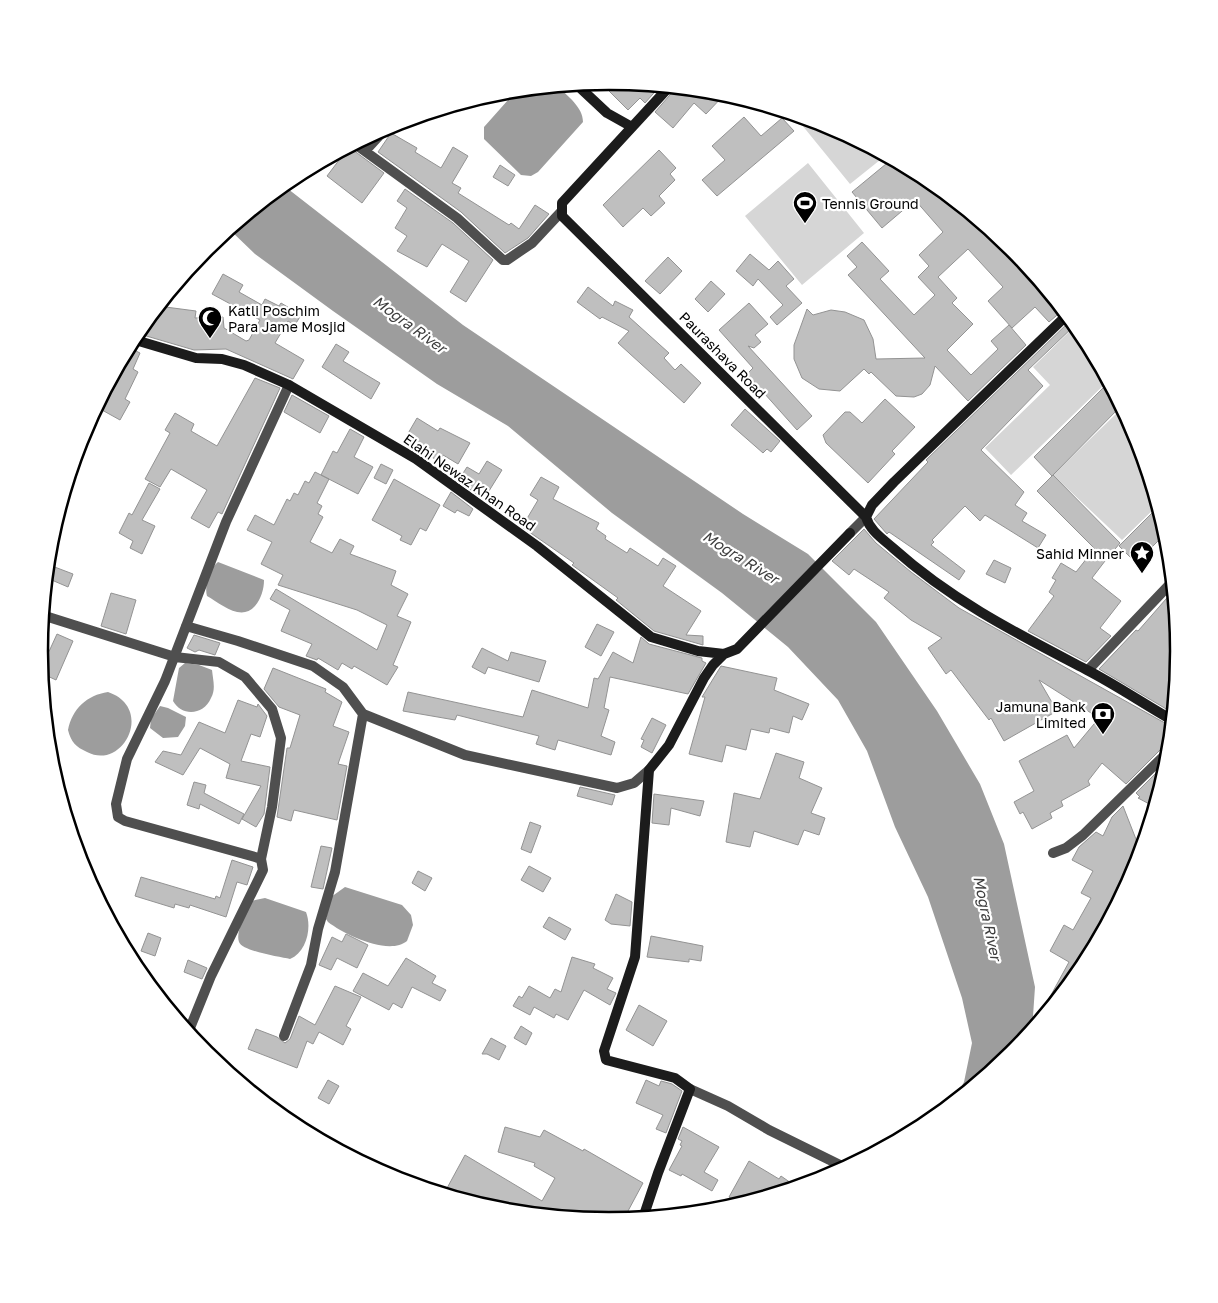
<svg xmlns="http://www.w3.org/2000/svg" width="1218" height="1303" viewBox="0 0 1218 1303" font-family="'Golos Text',sans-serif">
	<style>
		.green { fill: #d6d6d6 }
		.water { fill: #9d9d9d }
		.building { fill: #bfbfbf; stroke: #939393 }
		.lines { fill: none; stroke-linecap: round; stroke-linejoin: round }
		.street { stroke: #4f4f4f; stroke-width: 10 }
		.secondary { stroke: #1c1c1c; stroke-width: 10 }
		.labels { text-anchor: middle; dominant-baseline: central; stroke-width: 4.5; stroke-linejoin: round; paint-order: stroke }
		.poi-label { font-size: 14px; fill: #000; stroke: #fff; text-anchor: start }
		.street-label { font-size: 14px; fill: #000; stroke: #fff }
		.water-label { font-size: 15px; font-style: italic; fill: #3e3e3e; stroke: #fff }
		.rim { fill: none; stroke: #000; stroke-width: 2.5 }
	</style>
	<rect width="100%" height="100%" fill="#fff"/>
	<path class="green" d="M793,114L827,125L885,156L850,184Z
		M808,163L864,233L802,285L745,216Z
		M1072,329L1091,349L1108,381L1011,475L985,448L1050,385L1033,367Z
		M1118,412L1136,434L1158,505L1122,540L1053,475Z"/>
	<path class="water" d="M558,86C568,97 583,107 583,122L538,172L531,176L521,175L484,139V127L517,90Z
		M283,185L463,325L743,514L808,554L876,622L937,711L980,784L1004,844L1035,987L1032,1031L1012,1055L951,1105L964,1082L972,1043L962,998L928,897L895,827L867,751L838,700L788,647L722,593L612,513L508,426L437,384L333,311L255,254L229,229Z
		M218,562L264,580C264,589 261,599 255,606C241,622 221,604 207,596C204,586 210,568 218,562Z
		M185,663L199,665L212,670C213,680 216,689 211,698C204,715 182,717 173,701L179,668Z
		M108,692C155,708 123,771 87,752C76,747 71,742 68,730C72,709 87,695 108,692Z
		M160,706L168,708L186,717L185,726L178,737L163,738L150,728L151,719Z
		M345,887L402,905L411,915L413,925L407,941C389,956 345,935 328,922L326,919L331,897Z
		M265,898L306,912C312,927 307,952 290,959C280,957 242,951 239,942C235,931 247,912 251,901Z"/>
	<path class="building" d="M609,81L660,86L645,103L640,98L628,110L600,82Z
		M676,88L721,92L725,94L706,114L694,103L673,128L655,112Z
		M744,117L761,136L782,118L794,131L717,196L702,180L725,160L712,146Z
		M391,133L417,148L415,152L441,168L453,147L468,156L452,183L461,188L458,193L509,225L511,223L519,229L535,205L549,214L528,238L505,253L461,212L378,152Z
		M349,147L384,173L362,203L327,176Z
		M659,150L676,168L670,174L675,180L659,196L665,203L651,216L643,208L623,227L603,205Z
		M892,159L926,178L1012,248L1063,310L1049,322L1035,307L1012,328L988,301L1003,287L968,249L938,277L957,298L952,303L973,324L947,350L971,375L998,349L991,341L1009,325L1026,345L968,401L935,366L930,385L922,394L914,397L896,396L871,372L869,374L864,369L840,391L819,389L802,378L794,359V345L807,309L813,315L831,310L845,312L864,320L873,339L876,359L925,358L848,275L857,267L847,256L862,242L889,271L880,279L914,315L935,295L918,277L929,266L919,255L943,232L915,200L882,228L852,192Z
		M500,165L515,175L508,186L493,177Z
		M405,189L453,223L493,260L466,302L450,292L469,261L442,244L427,267L397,251L407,236L395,228L407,208L397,201Z
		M750,254L769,270L778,261L794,279L786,286L802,303L777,325L770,317L783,305L758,279L753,286L736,271Z
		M668,257L682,271L660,294L645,281Z
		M223,274L243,285L239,292L262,305L265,299L279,306L281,303L301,315L295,325L288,321L275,343L304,360L293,379L226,349L194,350L143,335L148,319L158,306L196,311L195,318L223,317L224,328L246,341L249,340L260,320L212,294Z
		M711,281L725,294L708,312L695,299Z
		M588,287L613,306L615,301L633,310L629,317L669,353L664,358L675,370L681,364L701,383L684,403L618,343L629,331L602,317L600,319L577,302Z
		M749,303L768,324L755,335L761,342L754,348L748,346L812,416L797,430L747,374L753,368L719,330Z
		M1071,320L1075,325L1028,370L1043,386L981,450L1024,492L1015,505L1027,513L1022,521L1046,535L1038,548L985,515L980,521L965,506L932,540L934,542L931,545L965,571L959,580L889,532L887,534L874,519L928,462L926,460Z
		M336,344L349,352L343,361L380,383L371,399L322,367Z
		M128,347L140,353L133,369L138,372L125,399L130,402L120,420L102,410L105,404L99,401Z
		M255,378L280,388L222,514L218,512L209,528L191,518L207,490L171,469L160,487L145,479L170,433L165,430L175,413L194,424L191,431L217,446Z
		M1109,382L1121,406L1052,476L1034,457Z
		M292,395L329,416L320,433L284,412Z
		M885,399L915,427L892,451L895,454L868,483L826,443L823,435L845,412H850L862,423Z
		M745,409L780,441L771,452L767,449L763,453L731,425Z
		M417,418L438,431L440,428L470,443L458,464L443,455L439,461L403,442Z
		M350,429L364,437L354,457L373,467L358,494L321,475L333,451L337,453Z
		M487,461L502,470L484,499L458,481L467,467L479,474Z
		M381,464L393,470L386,484L374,478Z
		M315,472L329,479L317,503L322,506L318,514L323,517L310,542L332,553L340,539L354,546L350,554L396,571L391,585L408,594L397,616L411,622L393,665L398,667L387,685L354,666L352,669L342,663L338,670L318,658L317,660L306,656L312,644L281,631L290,610L270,599L276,589L377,650L387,625L357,610L278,585L283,575L261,564L272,542L247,530L255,515L274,525L287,499L290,501L294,493L298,495L305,481L309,483Z
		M1053,475L1120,543L1106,560L1037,491Z
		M541,477L559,487L553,499L599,523L596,529L606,536L605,539L627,553L630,548L658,566L663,558L676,566L663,586L701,611L686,635L703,636V645L654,631L616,600L618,598L572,565L574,563L522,527L538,500L530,495Z
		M394,479L440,505L426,531L420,528L411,545L400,540L402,536L372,520Z
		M149,483L160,489L142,520L155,526L142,554L130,548L133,541L119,533L129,513L132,515Z
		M451,492L473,509L469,516L457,510L455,513L443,506Z
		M1158,507L1166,533L1136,563L1119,546Z
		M864,529L876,543L911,572L959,608L1172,727L1170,743L1165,745L1126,784L1102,763L1088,781L1090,785L1061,801L1063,806L1050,813L1052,818L1032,829L1023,812L1020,814L1014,802L1034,791L1019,761L1067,735L1074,748L1099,718L1039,680L1057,711L1004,741L991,718L989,720L951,670L946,674L928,648L942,638L911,620L884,598L889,592L854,569L849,575L832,561Z
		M1091,553L1105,561L1092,578L1121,601L1100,628L1111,636L1086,662L1028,631L1054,596L1049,592L1056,580L1052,578L1061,563L1076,572Z
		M994,560L1011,568L1005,583L986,574Z
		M52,566L73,574L68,587L47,578Z
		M1173,591L1179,652L1173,713L1099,669L1136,630L1138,631Z
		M111,593L136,600L126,634L101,626Z
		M597,624L614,632L601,656L585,647Z
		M57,634L73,641L56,680L41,673V669Z
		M194,635L220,643L215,655L199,650L195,652L187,648Z
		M641,637L649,644L702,658V661L706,663L688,694L610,677L604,708L609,710L601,736L615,742L611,755L558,740L555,750L536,744L539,736L457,715L455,720L403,711L408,692L523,717L532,690L588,708L594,678L598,679L613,652L633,663Z
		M482,648L508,661L511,652L546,661L539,682L488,667L485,674L472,667Z
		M721,666L777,678L774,690L809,704L802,720L793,716L789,733L770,728L769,733L751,729L746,750L726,745L722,762L689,754L705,697H702Z
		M273,668L326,689L325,692L342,702L333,726L349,732L338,764L347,766L337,820L294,810L291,821L277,817L287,748H290L300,715L279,707L264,689Z
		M238,700L257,707L258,704L267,716L260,737L251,734L241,761L270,767L264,814L256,827L242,819L261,786L226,778L230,764L200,748L183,775L155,762L163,751L181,755L199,722L225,733Z
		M652,718L666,725L652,753L641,747L644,740L641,739Z
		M776,753L804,762L799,778L822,788L811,813L825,818L819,835L804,830L798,845L754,831L750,847L726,842L734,793L760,799Z
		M1168,761V763L1155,807L1138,798L1140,797L1136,793Z
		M194,782L206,785L204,793L244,814L239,824L200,804L199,809L187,805Z
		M580,787L615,795L612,805L577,796Z
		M654,794L704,801L700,816L671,808L669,825L652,823Z
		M1123,806L1141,852L1136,870L1083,969L1050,1009L1045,1006L1069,962L1050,951L1064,925L1073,930L1091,898L1081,893L1093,871L1072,860L1079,847L1096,832L1103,836L1112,817Z
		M530,822L541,826L531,853L521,849Z
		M321,846L332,848L323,889L311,887Z
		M232,860L253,867L247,885L237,882L226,917L190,905L189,908L175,904L174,908L135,896L141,877L215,899L216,896L220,898Z
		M529,866L551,878L543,892L521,880Z
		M418,871L432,878L425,891L412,883Z
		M616,894L632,902L630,926L611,924L605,920Z
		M549,917L571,929L565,940L543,927Z
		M148,933L161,938L155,956L141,951Z
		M346,934L368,945L357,968L337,958L331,970L319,965L332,937L342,942Z
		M651,936L703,946L701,961L689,959V962L647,957Z
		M572,957L595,964L593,968L613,978L607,989L616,993L610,1005L584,990L568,1020L556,1014L554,1018L534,1007L530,1015L513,1006L519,996L522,998L529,986L550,998L555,989L561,992Z
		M406,958L436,976L432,983L446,990L440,1001L412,987L402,1008L393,1003L389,1010L353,991L363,973L388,986Z
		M188,960L207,968L202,979L184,972Z
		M335,986L361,997L346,1026L351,1029L343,1045L319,1032L313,1044L307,1041L297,1068L248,1049L256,1029L277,1037L285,1043L290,1039L299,1016L315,1025Z
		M639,1005L667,1021L653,1046L626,1030Z
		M521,1026L532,1033L526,1045L514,1038Z
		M491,1038L506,1046L499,1060L487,1054H482Z
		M328,1080L339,1086L329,1104L318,1098Z
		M646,1080L659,1086L661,1081L672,1084L682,1091L666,1133L656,1129L663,1115L636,1103Z
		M505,1127L540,1137L544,1130L583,1151L584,1149L643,1183L628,1211L637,1216L636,1219L609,1222L497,1211L467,1201L446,1190L465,1155L542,1201L555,1178L534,1166L535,1163L498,1152Z
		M683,1127L719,1147L704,1172L718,1180L712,1191L682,1174L681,1176L669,1170L682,1146L680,1145L682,1141L678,1139Z
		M749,1161L779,1179L781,1176L791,1183L785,1191L741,1204L729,1197Z"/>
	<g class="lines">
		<path class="street" d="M355,144L457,218L503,260H507L532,243L561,212
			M365,151L388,126
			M850,533L866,517
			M42,615L175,657L219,662L245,677L272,709L281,738L272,807L261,859
			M186,626L238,641L313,666L343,687L363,714L465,755L617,788L634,783L649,770
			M1088,670L1172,582
			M1053,853L1066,848L1083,835L1170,750
			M188,1033L211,976L263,870L261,859L255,857L125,821L118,817L116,804L127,759L165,681L226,522L289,385
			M284,1036L311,965L318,929L335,872L363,714
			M690,1089L728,1106L769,1130L846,1168"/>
		<path class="secondary" d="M576,84L607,113L632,127
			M669,87L562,203V216L866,517
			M1067,315L894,482L872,505L866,517C870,531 883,539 893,548C952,601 1018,634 1087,670C1116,685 1144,704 1172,720
			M132,339L196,358L222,359L244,365L289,385L416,459L537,546L651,637L698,651L724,654L737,649L850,533
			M643,1218L658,1173L690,1089L675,1078L606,1060L604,1051L635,957L649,770L669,745L704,678L713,665L724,654"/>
	</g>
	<defs>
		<g id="stadium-pin" transform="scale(1.25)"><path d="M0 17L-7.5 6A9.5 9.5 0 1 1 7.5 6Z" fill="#000" stroke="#fff"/><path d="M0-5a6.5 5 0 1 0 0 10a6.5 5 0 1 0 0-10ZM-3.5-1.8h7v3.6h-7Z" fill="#fff"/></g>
		<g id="mosque-pin" transform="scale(1.25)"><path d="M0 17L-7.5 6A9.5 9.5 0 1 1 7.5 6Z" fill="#000" stroke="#fff"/><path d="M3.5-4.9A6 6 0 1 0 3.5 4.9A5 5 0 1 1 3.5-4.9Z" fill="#fff"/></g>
		<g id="sight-pin" transform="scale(1.25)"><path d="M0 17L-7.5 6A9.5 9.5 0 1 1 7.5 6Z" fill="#000" stroke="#fff"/><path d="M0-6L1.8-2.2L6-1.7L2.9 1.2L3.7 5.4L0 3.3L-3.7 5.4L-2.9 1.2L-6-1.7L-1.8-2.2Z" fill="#fff"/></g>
		<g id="bank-pin" transform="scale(1.25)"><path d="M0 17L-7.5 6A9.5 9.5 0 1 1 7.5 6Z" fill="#000" stroke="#fff"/><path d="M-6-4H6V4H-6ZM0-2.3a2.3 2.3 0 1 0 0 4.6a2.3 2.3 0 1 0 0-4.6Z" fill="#fff"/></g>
	</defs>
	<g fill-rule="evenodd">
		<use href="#stadium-pin" x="805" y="203"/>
		<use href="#mosque-pin" x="210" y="318"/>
		<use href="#sight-pin" x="1142" y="553"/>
		<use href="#bank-pin" x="1103" y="714"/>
	</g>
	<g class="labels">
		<g class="poi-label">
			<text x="822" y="203">Tennis Ground</text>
			<text x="228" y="310">Katli Poschim<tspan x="228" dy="16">Para Jame Mosjid</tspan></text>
			<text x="1124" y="553" text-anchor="end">Sahid Minner</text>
			<text x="1086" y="706" text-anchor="end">Jamuna Bank<tspan x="1086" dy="16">Limited</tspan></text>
		</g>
		<g class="street-label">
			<text transform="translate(723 355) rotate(45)">Paurashava Road</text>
			<text transform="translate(470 482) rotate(35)">Elahi Newaz Khan Road</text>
		</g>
		<g class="water-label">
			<text transform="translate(410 324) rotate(36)">Mogra River</text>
			<text transform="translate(741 557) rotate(32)">Mogra River</text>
			<text transform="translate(988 918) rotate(78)">Mogra River</text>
		</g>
	</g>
	<path d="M0 0H1218V1303H0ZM48 651a561 561 0 1 1 1122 0a561 561 0 1 1-1122 0Z" fill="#fff" fill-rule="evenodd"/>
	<path class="rim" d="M48 651a561 561 0 1 1 1122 0a561 561 0 1 1-1122 0Z"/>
</svg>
